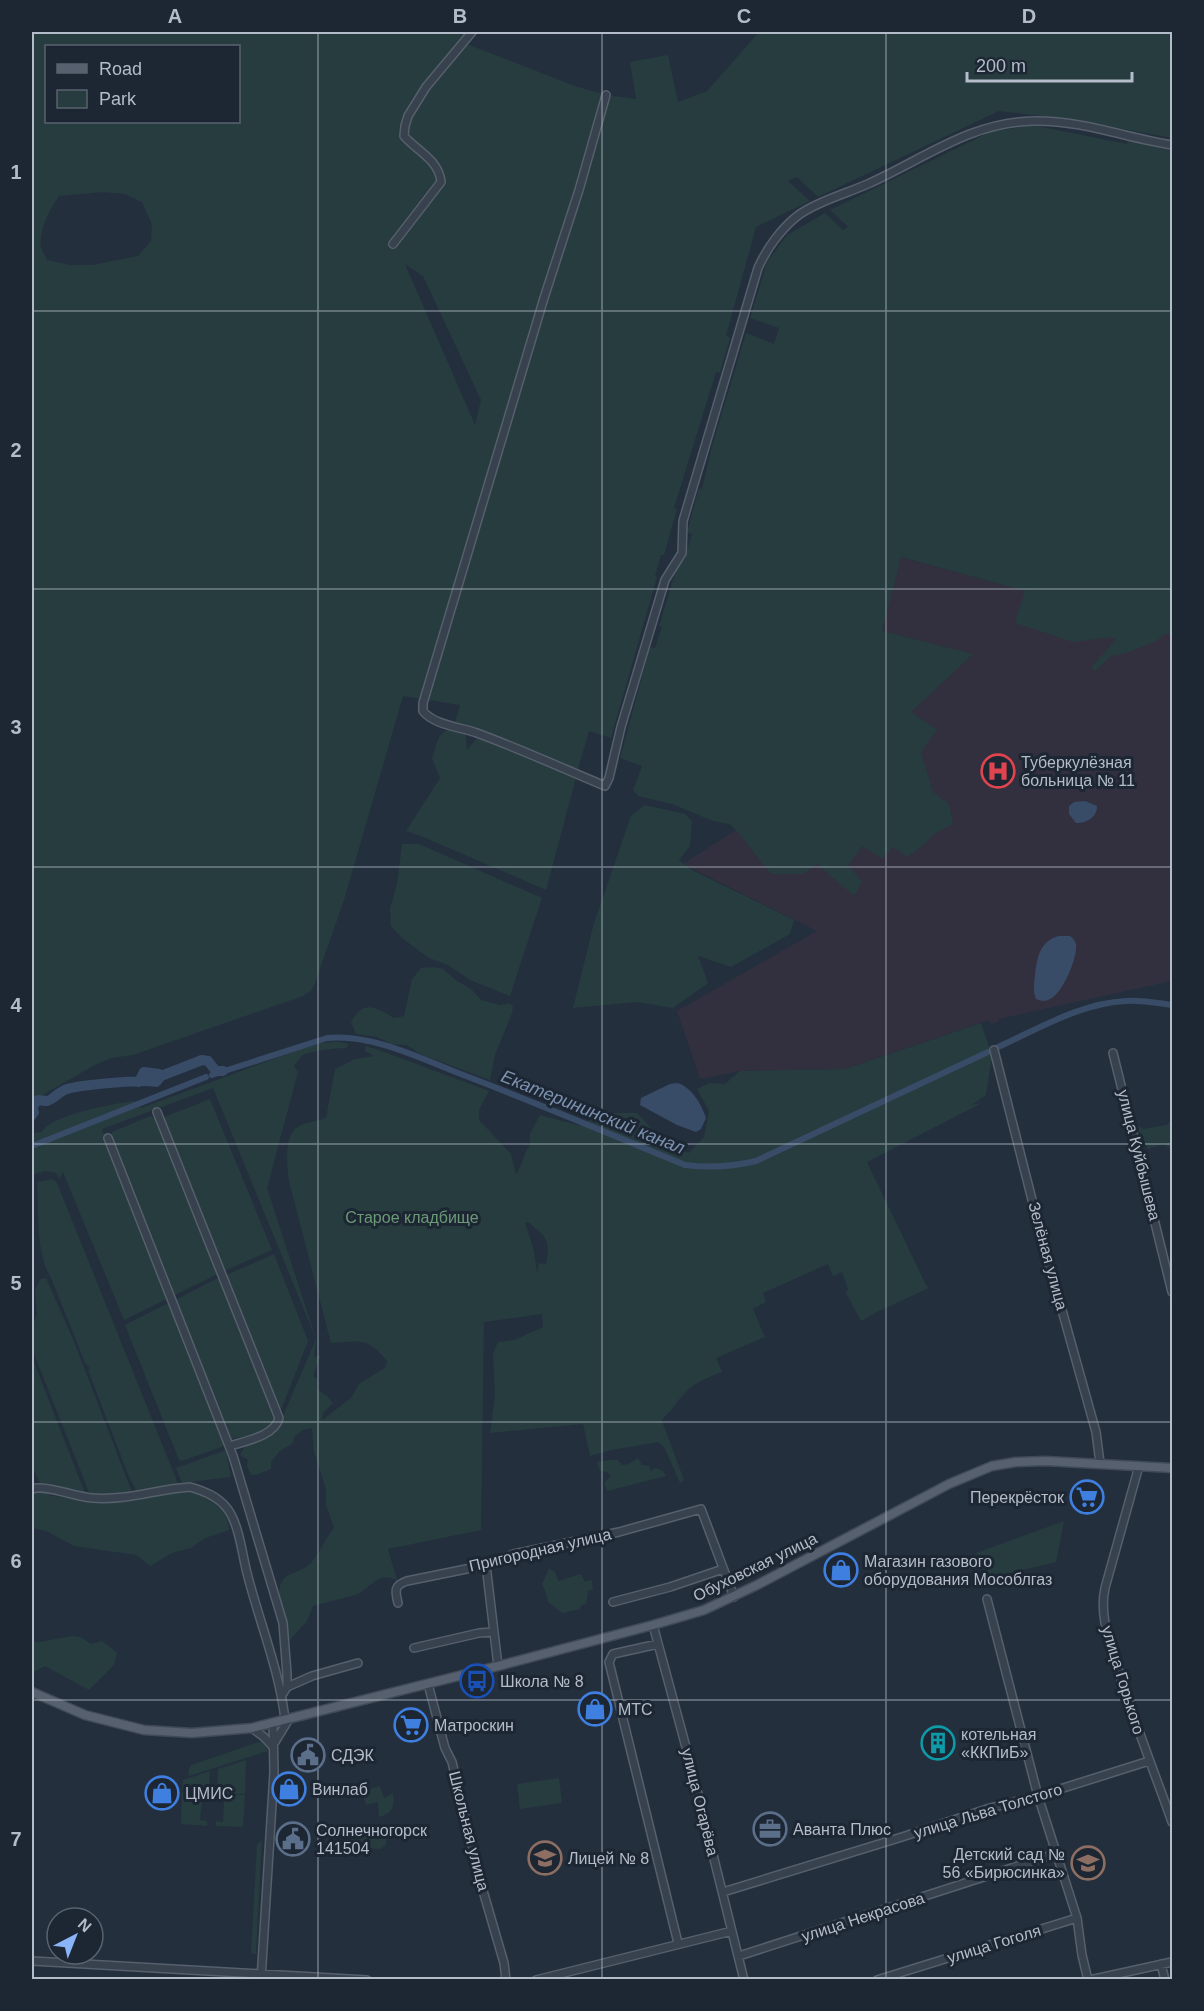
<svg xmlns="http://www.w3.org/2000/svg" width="1204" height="2011" viewBox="0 0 1204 2011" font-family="Helvetica,sans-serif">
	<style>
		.medical { fill: #32303f }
		.green { fill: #263c3f; fill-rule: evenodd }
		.water { fill: #394c67 }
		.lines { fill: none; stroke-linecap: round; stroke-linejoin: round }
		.canal { stroke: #394c67; stroke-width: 6 }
		.river { stroke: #394c67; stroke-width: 10 }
		.minor-casing { stroke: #565f6c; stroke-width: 10 }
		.major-casing { stroke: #414a57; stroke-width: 11 }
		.minor { stroke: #38414e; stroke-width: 7 }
		.major { stroke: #56606e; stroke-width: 8 }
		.grid { fill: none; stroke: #b4bcc9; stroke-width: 1.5; stroke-opacity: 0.55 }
		.labels { text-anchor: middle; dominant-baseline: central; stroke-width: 6; stroke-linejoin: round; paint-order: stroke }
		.poi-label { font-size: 16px; fill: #b4bcc9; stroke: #1d2633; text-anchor: start }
		.street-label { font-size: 16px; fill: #b4bcc9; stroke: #1d2633 }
		.park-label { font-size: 16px; fill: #6b9a76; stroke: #1d2633 }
		.water-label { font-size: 18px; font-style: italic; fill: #7c92b1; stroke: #1d2633 }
		.neatline { fill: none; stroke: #b4bcc9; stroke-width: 2 }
		.grid-label { font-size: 20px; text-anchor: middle; font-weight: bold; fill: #b4bcc9 }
	</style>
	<rect width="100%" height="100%" fill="#242f3e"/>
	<path class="medical" d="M900,557L1025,591L1172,616V981L998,1019L999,1022L991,1024L989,1020L845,1069L740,1071L700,1079L677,1011L817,931L683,864L736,830L972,654L882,631Z"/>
	<path class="green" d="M32,32H466L467,44L575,86L606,95L636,99L630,62L668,55L678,102L707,91L759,32H1172V138L1069,119L999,111L818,197L797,177L788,181L810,201L756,227L726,336L730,338L720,373L716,372L674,508L677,509L664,555H661L655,576L657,577L611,738L589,731L578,769L465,726L467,750L477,738L576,778L546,890L421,836L406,831L440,778L432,758L439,737L455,722L460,705L403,696L344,900L315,983L311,991L303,996L133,1055L111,1058L93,1066L32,1101ZM46,46H238V122H46ZM103,192L125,194L142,202L152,225L151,241L138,256L92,265H70L47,260C46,257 42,251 41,247C39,230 49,210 59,196ZM405,264L423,276L481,400L475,425Z
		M1015,126H1037L1127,144L1128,140L1172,151V634H1165L1156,641L1126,653L1111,656L1095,671L1091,667L1116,640L1113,637L1073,642L1015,623L1025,591L901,557L882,631L973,654L911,712L937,730L921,752L933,792L949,804L953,824L934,834L920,848L907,857L893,847L882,859L863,846L848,865L862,882L854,896L817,864L803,874H771L736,830L729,824L713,821L672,804L638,796L633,790L642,766L620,758L650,647L655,648L662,627L659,626L677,567L681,560L684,561L692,534L687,532L699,488L702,489L712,446L746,333L774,344L779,328L750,318L767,262L787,235L825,213L843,230L848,227L830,210L992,131L1015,128Z
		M645,805L685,814L692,821L690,846L679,860L692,870L794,920L790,934L731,967L698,956L708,983L673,1008L638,1002L573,1008L594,923L631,816Z
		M402,844H419L542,898L510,996L470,980L448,965L429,958L403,939L391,926L390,908L397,884Z
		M434,967L443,969L457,981L471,989L481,1000L500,1005L509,1003L513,1006L512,1013L495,1055L490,1080L420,1054L407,1045L391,1044L377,1037L356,1034L351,1022C363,999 376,1007 394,1018L404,1016L412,979L421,968Z
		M981,1023L992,1056L986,1095L971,1105L982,1103L867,1162L926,1285L929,1288L877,1312L861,1321L846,1293L848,1289L842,1272L833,1276L828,1264L763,1293L766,1302L753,1309L765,1337L716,1358L722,1372C709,1377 696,1382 686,1392C677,1400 674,1409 663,1418L662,1421L684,1480L680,1483L664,1447L658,1442L611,1450L590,1456L583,1424L490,1433L495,1395L493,1353L498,1342L514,1340L543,1327L542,1314L484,1322L481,1530L388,1549L397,1580C376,1570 371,1590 355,1595C341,1599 327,1602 313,1606L307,1621L288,1642C284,1625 270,1588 287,1576C294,1572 306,1569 311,1563C320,1552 325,1539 334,1528L326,1505V1489L314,1452L312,1428L303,1430L295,1436L292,1444L280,1451L271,1462V1469L256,1475H251L247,1466L248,1460L240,1455L245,1446L275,1430L280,1423L316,1339L213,1088L102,1129L169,1298L124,1320L63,1172L59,1179L56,1173L45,1171L32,1175V1133L42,1132C50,1115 116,1103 134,1101L141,1108L306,1047C320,1043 335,1040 349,1044L346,1048C337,1048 311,1051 303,1055C299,1058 297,1062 294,1066L298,1072L267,1188L316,1339L314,1357L321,1355L313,1376L317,1379L318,1390L327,1396L333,1403L323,1413L322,1420L351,1398L359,1384L386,1367L387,1361C368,1337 360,1341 331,1343L289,1181C287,1166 283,1134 299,1126C307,1122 317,1121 326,1118L335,1069L355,1059L374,1056L365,1051V1046L376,1049L489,1091L479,1110V1120L511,1154L516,1174C523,1165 523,1154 530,1145V1134L540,1115L581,1126L601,1113H637L667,1144L689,1153L704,1137L709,1111L697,1089L709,1083L725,1084L740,1071L845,1069ZM525,1222C531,1222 531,1225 536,1229C550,1240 549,1247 546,1264L539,1263L537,1273L534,1251Z
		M210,1099L272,1250L224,1271L162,1118Z
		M150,1116L157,1119L218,1274L173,1296L111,1139L112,1132Z
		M1171,1120L1172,1150L1163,1144L1148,1149L1136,1124L1143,1129L1167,1125Z
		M53,1179L57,1183L175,1476L178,1484L177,1485L137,1492L129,1477L88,1370L90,1369L88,1365H86L51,1278C35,1251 39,1212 37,1182Z
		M274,1254L308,1341L281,1410L278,1409L226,1275Z
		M220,1277L277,1421C266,1434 246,1436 230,1439L175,1300Z
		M46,1278L73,1339L132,1492C119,1493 100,1498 89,1492L32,1349V1327L37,1314L35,1290L40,1279Z
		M170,1302L225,1443L224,1446L182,1461L179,1460L125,1325Z
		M32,1357L85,1493L57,1487L49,1483H40L32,1467Z
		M226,1450L231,1477L182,1483L176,1468Z
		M638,1458L642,1465L649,1466L650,1471L656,1468L663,1471L666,1476L607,1491L604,1482L611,1476L607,1472L600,1471L597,1462L609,1460H618L622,1465L629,1464Z
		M191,1489L192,1492C210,1500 229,1508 229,1530L205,1538L191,1548L172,1553L150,1566L136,1555L74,1546L46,1531L32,1528V1492L49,1491V1495C70,1499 90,1502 111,1502C138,1501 165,1493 191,1489Z
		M1064,1521L1056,1562L987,1579L976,1553Z
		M549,1569L555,1572L558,1581L581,1574L585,1582L589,1580L592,1581L593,1589L588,1591L586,1604L581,1605L580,1609L562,1613L548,1602L547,1596L542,1584Z
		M72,1636L81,1637L91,1644L102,1641L117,1653L114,1665L89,1690L45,1666L32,1673V1641L40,1642Z
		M262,1741L268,1751L189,1776L188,1771L191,1765Z
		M246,1760L245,1794L217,1793L218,1769Z
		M210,1771L209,1792L182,1790L183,1780Z
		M559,1778L562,1803L520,1809L517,1784Z
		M380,1786L384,1798L393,1793C394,1806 394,1813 379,1817L378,1802L366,1805L362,1791Z
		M182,1792L209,1794L208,1800H202L200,1820L207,1821V1826L181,1824Z
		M217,1794L245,1795L243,1827L216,1826V1821L223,1822L224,1801H217Z
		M350,1829L383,1831L386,1835V1844L381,1849L346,1847L343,1842V1834Z
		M262,1840L256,1954L251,1953L257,1845Z"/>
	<path class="water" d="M1085,801L1097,806C1097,818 1086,823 1076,823L1069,814V806L1074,802Z
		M1059,936H1070C1074,939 1077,943 1076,948C1076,961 1062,994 1050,999C1045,1002 1041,1001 1036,999C1033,991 1034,983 1035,975C1037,957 1040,941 1059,936Z
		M677,1083C691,1086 702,1105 706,1118L701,1129L696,1132L677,1125L640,1105L641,1098L670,1084Z"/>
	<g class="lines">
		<path class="canal" d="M998,1047C1038,1029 1081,1003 1126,1001C1141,1000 1157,1003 1172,1005
			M212,1075L327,1038C372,1033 424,1060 466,1076C539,1104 612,1135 685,1165C710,1168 732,1167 756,1161L988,1052
			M32,1146L206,1077"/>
		<path class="river" d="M139,1082L144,1072L159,1074L161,1076
			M32,1115L34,1112L32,1107L38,1100C41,1100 44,1101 47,1101C52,1101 59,1091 67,1089C80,1085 143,1079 156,1082L161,1076L202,1060L208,1061L216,1071H223"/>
		<g class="minor-casing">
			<path id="minor" d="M606,95L579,190L544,298L423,703V711C434,725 460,727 477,733C520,749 562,768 605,786L609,778L621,727L665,580L682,553L683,521L758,268C766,250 780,230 796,217C813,203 848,193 870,183C925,158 971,122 1034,121C1081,120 1127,138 1172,145
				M393,244L441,182C439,160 417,151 404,136L405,126L408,116L426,87L472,32
				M994,1050L1041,1235L1096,1432L1100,1463
				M1113,1053L1172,1292
				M157,1112L279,1418C275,1436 245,1441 230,1446
				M108,1138L233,1456L283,1623L287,1674V1687L282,1695
				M1139,1466L1105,1588C1099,1616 1110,1642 1118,1669C1134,1721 1154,1771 1172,1822
				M32,1489C45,1484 75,1497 92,1498C126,1501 157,1489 190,1487C204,1491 217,1496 226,1507C239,1522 242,1554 247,1573C259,1621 280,1672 285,1720
				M486,1565L498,1666
				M987,1599L1038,1796L1077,1918L1082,1955L1088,1980
				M613,1602L670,1587L723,1569
				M398,1603C395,1591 394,1585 407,1581L486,1565L514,1554L619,1532L701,1509L734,1597
				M653,1625L690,1762L744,1980
				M658,1644L613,1654L609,1662L678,1943
				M414,1648L479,1633L493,1632
				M428,1684L445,1748L452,1762L481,1884L504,1963L506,1980
				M287,1687L312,1676L358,1663
				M252,1728L264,1737L273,1747
				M275,1742L289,1719
				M723,1892L902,1837L990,1808L1038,1796L1149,1761
				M739,1956L1055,1854
				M32,1961L367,1980
				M1161,1964L1165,1980
				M261,1980L274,1772L273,1723
				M536,1980L732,1931
				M877,1980L1077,1918
				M1090,1980L1172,1962"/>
		</g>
		<g class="major-casing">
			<path id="major" d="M32,1692L85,1715L144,1730L192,1733L252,1728L498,1666L653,1625L704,1610L757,1585L949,1484L992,1466L1016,1462L1045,1461L1172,1468"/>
		</g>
		<use href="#minor" class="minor"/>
		<use href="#major" class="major"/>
	</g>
	<path class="grid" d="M318,32V1980M602,32V1980M886,32V1980M32,311H1172M32,589H1172M32,867H1172M32,1144H1172M32,1422H1172M32,1700H1172"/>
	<defs>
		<g id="hospital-ring" transform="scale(1.725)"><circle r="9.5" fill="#1d2633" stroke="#e0444e" stroke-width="1.5"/><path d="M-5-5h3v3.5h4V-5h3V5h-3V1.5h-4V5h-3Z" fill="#e0444e"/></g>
		<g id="supermarket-ring" transform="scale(1.725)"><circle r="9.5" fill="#1d2633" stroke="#3f7fe0" stroke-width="1.5"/><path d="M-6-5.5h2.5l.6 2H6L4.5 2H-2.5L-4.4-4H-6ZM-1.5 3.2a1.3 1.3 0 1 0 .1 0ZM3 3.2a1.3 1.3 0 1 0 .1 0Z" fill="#3f7fe0"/></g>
		<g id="shop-ring" transform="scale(1.725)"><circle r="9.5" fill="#1d2633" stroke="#3f7fe0" stroke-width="1.5"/><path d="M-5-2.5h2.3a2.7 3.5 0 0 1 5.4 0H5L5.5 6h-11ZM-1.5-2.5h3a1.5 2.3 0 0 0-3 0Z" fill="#3f7fe0"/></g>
		<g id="bus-ring" transform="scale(1.725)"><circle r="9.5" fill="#1d2633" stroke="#1a4fb4" stroke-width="1.5"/><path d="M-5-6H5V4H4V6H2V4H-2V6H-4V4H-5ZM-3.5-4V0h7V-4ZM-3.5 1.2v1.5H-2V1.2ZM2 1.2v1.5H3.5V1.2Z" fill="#1a4fb4"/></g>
		<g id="building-ring" transform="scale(1.725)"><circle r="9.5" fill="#1d2633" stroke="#0f9aa8" stroke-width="1.5"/><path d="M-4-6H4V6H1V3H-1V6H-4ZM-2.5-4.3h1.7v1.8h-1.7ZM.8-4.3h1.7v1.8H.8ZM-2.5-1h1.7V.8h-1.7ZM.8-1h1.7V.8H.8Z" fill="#0f9aa8"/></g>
		<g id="civic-ring" transform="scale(1.725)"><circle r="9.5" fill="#1d2633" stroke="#5c6f8a" stroke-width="1.5"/><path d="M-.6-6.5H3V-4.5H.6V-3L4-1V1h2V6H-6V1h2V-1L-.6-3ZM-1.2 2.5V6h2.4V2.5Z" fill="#5c6f8a"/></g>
		<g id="office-ring" transform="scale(1.725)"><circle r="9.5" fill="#1d2633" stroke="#5c6f8a" stroke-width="1.5"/><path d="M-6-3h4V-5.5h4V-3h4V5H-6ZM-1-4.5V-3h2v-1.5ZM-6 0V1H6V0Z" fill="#5c6f8a"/></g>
		<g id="school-ring" transform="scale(1.725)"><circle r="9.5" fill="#1d2633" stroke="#8d6e63" stroke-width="1.5"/><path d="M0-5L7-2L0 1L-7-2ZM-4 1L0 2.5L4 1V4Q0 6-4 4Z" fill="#8d6e63"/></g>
	</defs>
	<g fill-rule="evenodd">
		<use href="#hospital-ring" x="998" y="771"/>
		<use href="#supermarket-ring" x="1087" y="1497"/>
		<use href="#shop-ring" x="841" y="1570"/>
		<use href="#bus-ring" x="477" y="1681"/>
		<use href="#shop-ring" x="595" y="1709"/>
		<use href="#supermarket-ring" x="411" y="1725"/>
		<use href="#building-ring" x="938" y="1743"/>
		<use href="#civic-ring" x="308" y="1755"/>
		<use href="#shop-ring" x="289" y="1789"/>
		<use href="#shop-ring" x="162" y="1793"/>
		<use href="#office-ring" x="770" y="1829"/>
		<use href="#civic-ring" x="293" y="1839"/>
		<use href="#school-ring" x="545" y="1858"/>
		<use href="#school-ring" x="1088" y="1863"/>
	</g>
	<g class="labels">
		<g class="poi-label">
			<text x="1021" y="762">Туберкулёзная<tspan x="1021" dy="18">больница № 11</tspan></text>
			<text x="1064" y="1497" text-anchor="end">Перекрёсток</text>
			<text x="864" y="1561">Магазин газового<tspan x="864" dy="18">оборудования Мособлгаз</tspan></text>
			<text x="500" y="1681">Школа № 8</text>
			<text x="618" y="1709">МТС</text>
			<text x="434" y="1725">Матроскин</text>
			<text x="961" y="1734">котельная<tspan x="961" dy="18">«ККПиБ»</tspan></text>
			<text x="331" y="1755">СДЭК</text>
			<text x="312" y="1789">Винлаб</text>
			<text x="185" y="1793">ЦМИС</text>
			<text x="793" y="1829">Аванта Плюс</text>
			<text x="316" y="1830">Солнечногорск<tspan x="316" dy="18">141504</tspan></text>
			<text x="1065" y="1854" text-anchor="end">Детский сад №<tspan x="1065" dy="18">56 «Бирюсинка»</tspan></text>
			<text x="568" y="1858">Лицей № 8</text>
		</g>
		<g class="street-label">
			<text transform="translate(1139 1155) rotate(76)">улица Куйбышева</text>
			<text transform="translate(1048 1256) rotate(75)">Зелёная улица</text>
			<text transform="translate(540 1550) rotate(-13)">Пригородная улица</text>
			<text transform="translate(755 1567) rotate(-26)">Обуховская улица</text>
			<text transform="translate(1123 1680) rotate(73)">улица Горького</text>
			<text transform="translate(700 1802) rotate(76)">улица Огарёва</text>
			<text transform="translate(988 1811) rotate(-17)">улица Льва Толстого</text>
			<text transform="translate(469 1831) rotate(76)">Школьная улица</text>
			<text transform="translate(863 1917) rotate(-18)">улица Некрасова</text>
			<text transform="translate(994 1944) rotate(-17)">улица Гоголя</text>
		</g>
		<g class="park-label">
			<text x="412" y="1217">Старое кладбище</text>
		</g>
		<g class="water-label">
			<text transform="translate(593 1112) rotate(22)">Екатерининский канал</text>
		</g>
	</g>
	<rect width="1204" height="2011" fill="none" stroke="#1d2633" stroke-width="66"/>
	<rect x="45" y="45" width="195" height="78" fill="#1d2633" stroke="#59626f" stroke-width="1.5"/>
	<rect x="57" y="64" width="30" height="9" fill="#56606e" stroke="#59626f" stroke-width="1.5"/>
	<text x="99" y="75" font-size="18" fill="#b4bcc9">Road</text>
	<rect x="57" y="90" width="30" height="18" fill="#263c3f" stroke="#59626f" stroke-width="1.5"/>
	<text x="99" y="105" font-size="18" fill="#b4bcc9">Park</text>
	<g transform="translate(75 1936) rotate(42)"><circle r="28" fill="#1d2633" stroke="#59626f" stroke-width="1.5"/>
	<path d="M0-4.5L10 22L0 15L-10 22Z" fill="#8ab4f8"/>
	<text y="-9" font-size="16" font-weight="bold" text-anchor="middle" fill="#b4bcc9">N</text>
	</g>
	<path d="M967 72v9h165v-9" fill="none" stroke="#b4bcc9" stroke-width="3"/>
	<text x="976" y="72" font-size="18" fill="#b4bcc9" stroke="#1d2633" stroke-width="4.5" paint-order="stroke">200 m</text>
	<rect x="33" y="33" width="1138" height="1945" class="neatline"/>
	<g class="grid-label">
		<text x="175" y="23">A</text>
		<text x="460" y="23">B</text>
		<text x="744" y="23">C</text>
		<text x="1029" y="23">D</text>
		<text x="16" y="179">1</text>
		<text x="16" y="457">2</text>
		<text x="16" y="734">3</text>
		<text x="16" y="1012">4</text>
		<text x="16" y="1290">5</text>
		<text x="16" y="1568">6</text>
		<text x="16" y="1846">7</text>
	</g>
</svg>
